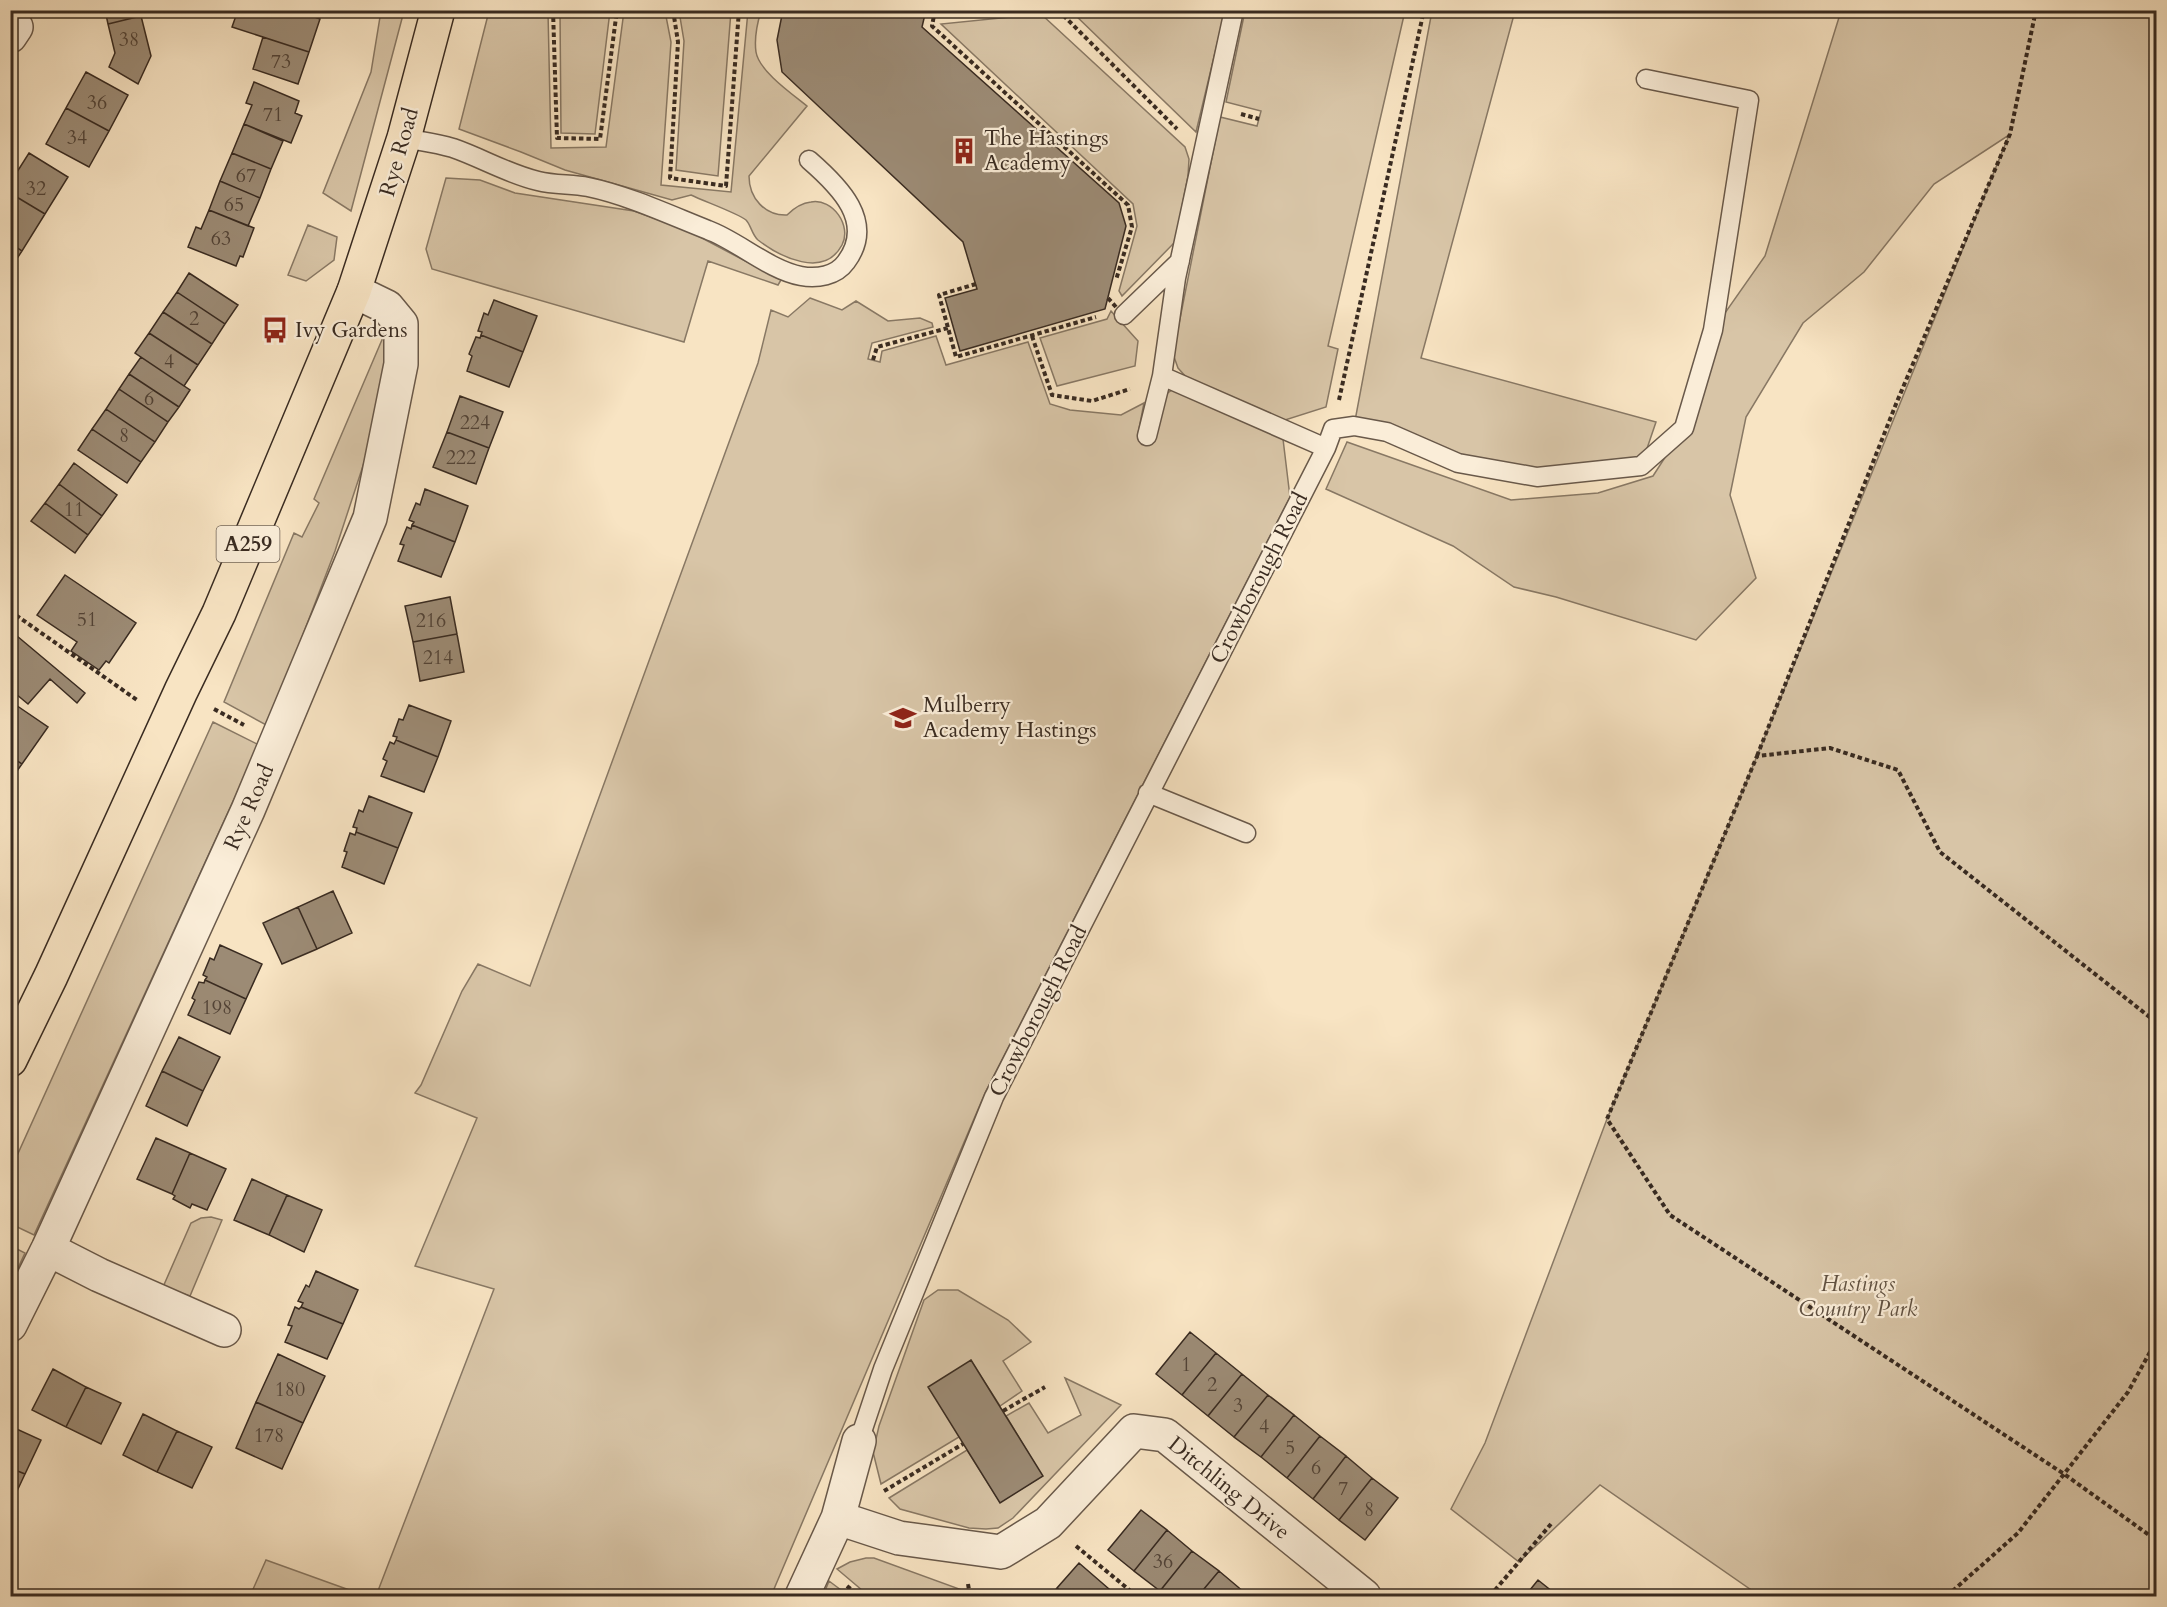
<svg xmlns="http://www.w3.org/2000/svg" width="2167" height="1607" viewBox="0 0 2167 1607" font-family="Cardo,serif">
	<style>
		.green { fill: #d8c5a7; stroke: #887864; stroke-width: 1.5 }
		.building { fill: #9c8b75; stroke: #392b21; stroke-width: 1.5 }
		.lines { fill: none; stroke-linecap: round; stroke-linejoin: round }
		.service-casing { stroke: #69594a; stroke-width: 21 }
		.minor-casing { stroke: #69594a; stroke-width: 36 }
		.trunk-casing { stroke: #392b21; stroke-width: 36 }
		.path { stroke: #392b21; stroke-width: 4; stroke-dasharray: 4.5 3; stroke-linecap: butt }
		.service { stroke: #faedd8; stroke-width: 18 }
		.minor { stroke: #faedd8; stroke-width: 33 }
		.trunk { stroke: #f8e4c3; stroke-width: 33 }
		.path-bridge { stroke: #392b21; stroke-width: 4; stroke-dasharray: 4.5 3; stroke-linecap: butt }
		.labels { text-anchor: middle; dominant-baseline: central; stroke-width: 4.5; stroke-linejoin: round; paint-order: stroke }
		.number-label { font-size: 20px; fill: #524336 }
		.shield { fill: #faedd8; stroke: #736558; stroke-width: 1.5 }
		.shield-label { font-size: 21px; font-weight: bold; fill: #392b21 }
		.poi-label { font-size: 22px; fill: #392b21; stroke: #faedd8; text-anchor: start }
		.street-label { font-size: 22px; fill: #392b21; stroke: #faedd8 }
		.park-label { font-size: 22px; font-style: italic; fill: #615242; stroke: #faedd8 }
	</style>
	<rect width="100%" height="100%" fill="#f8e4c3"/>
	<filter id="stains"><feTurbulence type="fractalNoise" baseFrequency=".00333" numOctaves="4"/><feColorMatrix values="0 0 0 0 .2 0 0 0 0 .09 0 0 0 0 .02 0 0 0 .5 -.17"/></filter>
	<radialGradient id="worn" r=".72"><stop offset=".6" stop-color="#630" stop-opacity="0"/><stop offset="1" stop-color="#630" stop-opacity=".3"/></radialGradient>
	<path class="green" d="M381,11H404L351,211L323,193L371,72Z
		M489,11L548,12L551,148L606,147L624,11H665L671,42L661,185L731,192L748,11H761C757,24 754,38 756,52C759,71 792,94 807,106L749,176C749,198 765,216 787,215C794,208 801,203 811,202C833,198 852,226 842,245C824,279 780,257 758,240C752,235 751,225 746,220C737,213 703,201 691,195L672,200L565,170L521,152L459,129Z
		M560,11H610L595,134L561,133Z
		M679,11H731L718,176L676,170L684,41Z
		M1071,11H1225L1196,132Z
		M1245,11H1405L1328,346L1338,349L1326,407L1282,421L1187,378L1178,368L1173,354L1220,117L1257,126L1261,111L1226,102Z
		M1432,11H1515L1421,358L1656,422L1641,466L1537,477L1354,426Z
		M1841,11H2156V1596H1760L1600,1485L1519,1562L1451,1509L1485,1443L1607,1119L1757,756L2009,135L1934,184L1864,272L1803,323L1746,417L1730,495L1756,578L1696,640L1556,597L1514,587L1453,546L1326,489L1347,442L1511,500L1598,493L1653,476L1684,428L1713,330L1765,256Z
		M1041,14L1185,147L1189,159L1188,176L1175,242L1122,296L1119,291L1137,226L1133,204L941,24Z
		M446,178L480,180L515,193L634,211L685,229L781,280L778,285L708,261L684,342L432,269L426,249Z
		M308,225L337,237L334,260L306,281L288,275Z
		M810,298L842,310L856,301L888,321L920,318L932,323L933,327L872,343L868,359L880,362L882,351L936,336L946,365L1028,342L1050,404L1070,410L1121,415L1144,403L1138,434L1147,436L1162,397L1172,390L1283,439L1290,497L985,1093L771,1596H376L494,1289L415,1266L477,1118L415,1093L421,1085L462,991L478,964L530,986L758,363L771,310L788,317Z
		M1111,311L1138,341L1135,366L1057,386L1040,338L1107,319Z
		M387,328L382,408L335,551L268,726L224,702L294,533L302,537L319,503L314,499Z
		M213,722L259,745L34,1235L11,1224V1169Z
		M211,1217L222,1220L190,1296L163,1287L191,1223L201,1218Z
		M11,1246L25,1253L11,1283Z
		M938,1290H958L1008,1320L1031,1342L1003,1361L1022,1391L1000,1406L971,1361L959,1437L881,1484L873,1452L879,1426L924,1300Z
		M1065,1378L1121,1405L1013,1518L998,1528L986,1529L969,1528L900,1509L889,1498L967,1450L1000,1502L1042,1476L1006,1416L1029,1403L1048,1433L1081,1415Z
		M866,1558H874L962,1590L964,1596H869L837,1569L850,1562Z
		M266,1560L366,1596H250Z
		M829,1581L849,1596H823Z"/>
	<path class="building" d="M105,10H140L141,16L108,24Z
		M238,10H296L320,19L309,52L232,27Z
		M783,10H926L922,27L1119,203L1126,226L1105,309L960,351L945,298L977,289L963,242L782,72L777,40Z
		M141,16L151,56L138,84L109,67L115,53L108,24Z
		M263,37L309,52L298,84L253,69Z
		M86,72L128,95L109,131L66,108Z
		M254,82L299,101L295,113L302,116L291,143L244,124L252,105L246,103Z
		M66,108L109,131L89,167L46,144Z
		M244,124L283,141L271,169L232,153Z
		M29,153L68,177L45,214L10,193V183Z
		M232,153L271,169L260,198L220,181Z
		M220,181L260,198L248,226L209,210Z
		M10,193L45,214L22,251L10,243Z
		M209,210L254,228L243,257L240,256L236,266L188,247L196,227L201,229Z
		M10,243L22,251L10,269Z
		M189,273L238,305L225,324L177,292Z
		M177,292L225,324L212,344L163,312Z
		M494,300L537,316L523,352L481,335L482,332L478,331L484,313L488,315Z
		M163,312L212,344L198,365L149,333Z
		M149,333L198,365L184,386L135,353Z
		M481,335L523,352L509,387L467,371L472,356L469,354L476,337L480,338Z
		M141,357L190,390L179,407L129,374Z
		M129,374L179,407L168,422L119,389Z
		M119,389L168,422L155,442L106,409Z
		M460,396L503,412L489,448L447,432Z
		M106,409L155,442L141,462L92,429Z
		M92,429L141,462L127,483L78,450Z
		M447,432L489,448L476,484L433,467Z
		M74,463L117,495L102,516L59,484Z
		M59,484L102,516L88,535L45,503Z
		M425,489L468,506L455,542L412,525L414,522L409,520L416,503L420,505Z
		M45,503L88,535L75,553L31,521Z
		M412,525L455,542L441,577L398,561L404,545L400,544L407,527L411,529Z
		M65,575L136,623L109,663L106,661L99,670L71,651L77,642L37,615Z
		M450,597L457,634L413,642L405,606Z
		M457,634L464,672L420,681L413,642Z
		M17,636L85,693L77,703L50,679L28,704L10,689V644Z
		M10,701L48,727L22,764L10,756Z
		M409,705L451,721L438,757L396,740L397,737L393,736L399,719L403,720Z
		M396,740L438,757L424,792L381,776L387,761L383,759L390,742L394,744Z
		M10,756L22,764L10,781Z
		M369,796L412,813L398,848L356,832L357,828L353,827L359,810L363,812Z
		M356,832L398,848L384,884L342,867L347,852L344,851L350,833L355,835Z
		M333,891L352,933L317,949L298,907Z
		M298,907L317,949L282,964L263,923Z
		M220,945L262,964L246,999L205,980L207,977L203,975L210,958L214,960Z
		M205,980L246,999L230,1034L188,1015L195,1000L192,998L199,982L204,983Z
		M179,1037L220,1057L203,1091L162,1071Z
		M162,1071L203,1091L187,1126L146,1106Z
		M156,1138L190,1153L172,1194L137,1179Z
		M190,1153L226,1169L207,1210L192,1204L190,1208L173,1199L175,1196L172,1194Z
		M252,1179L287,1195L269,1235L234,1220Z
		M287,1195L322,1210L304,1252L269,1235Z
		M316,1271L358,1290L343,1324L301,1307L303,1303L298,1301L306,1285L309,1287Z
		M295,1307L299,1309L301,1307L343,1324L327,1359L285,1342L292,1326L288,1325Z
		M1190,1332L1216,1353L1182,1395L1156,1374Z
		M1216,1353L1242,1374L1208,1416L1182,1395Z
		M278,1354L325,1376L303,1423L256,1402Z
		M971,1360L1043,1476L1000,1503L928,1387Z
		M53,1369L86,1387L66,1427L32,1410Z
		M1242,1374L1268,1395L1234,1437L1208,1416Z
		M86,1387L121,1403L101,1444L66,1427Z
		M1268,1395L1294,1415L1261,1457L1234,1437Z
		M256,1402L303,1423L282,1469L236,1448Z
		M143,1414L177,1431L157,1472L123,1455Z
		M1294,1415L1320,1436L1287,1478L1261,1457Z
		M10,1426L41,1440L25,1474L10,1468Z
		M177,1431L212,1447L192,1488L157,1472Z
		M1320,1436L1346,1456L1313,1499L1287,1478Z
		M1346,1456L1372,1478L1339,1520L1313,1499Z
		M10,1468L25,1474L10,1506Z
		M1372,1478L1398,1498L1365,1540L1339,1520Z
		M1141,1510L1167,1530L1134,1571L1108,1550Z
		M1167,1530L1192,1551L1160,1591L1134,1571Z
		M1192,1551L1219,1571L1198,1596H1166L1160,1591Z
		M1079,1563L1116,1595L1114,1596H1067L1057,1588Z
		M1219,1571L1244,1592L1241,1596H1198Z
		M1538,1580L1558,1596H1525Z
		M1057,1588L1067,1596H1050Z"/>
	<g class="lines">
		<g class="service-casing">
			<path id="service" d="M404,138C420,141 437,143 453,148C482,158 508,174 538,181C554,185 571,184 588,187C627,195 670,215 708,230C738,241 769,270 801,276C817,279 836,276 846,262C876,222 839,186 809,160
				M1124,315L1180,261
				M1162,376L1326,448
				M1147,436L1162,376L1176,278L1234,10
				M1148,793L1246,833
				M859,1441L883,1369L994,1097L1326,448L1333,429L1354,426L1387,432L1458,463L1537,477L1641,466L1684,428L1713,330L1749,100L1646,79"/>
		</g>
		<g class="minor-casing">
			<path id="minor" d="M10,36L16,27
				M48,1249L99,1275L224,1330
				M10,1325L48,1249L248,810L370,518L401,364V324L387,307L354,291
				M838,1518L899,1538L1001,1552L1048,1523L1134,1431L1165,1435L1364,1596
				M802,1596L838,1518L859,1441"/>
		</g>
		<g class="trunk-casing">
			<path id="trunk" d="M10,1060L51,976L181,691L219,613L354,291L404,138L438,10"/>
		</g>
		<path class="path" d="M553,10L557,138L600,139L617,10
			M673,10L678,42L670,178L726,186L739,10
			M935,10L932,26L1128,205L1132,227L1116,280
			M1058,10L1177,129
			M1241,114L1259,119
			M976,284L939,295L956,357L1096,317
			M1032,336L1052,395L1092,401L1130,389
			M873,360L877,347L948,328
			M1339,400L1424,10
			M10,611L137,700
			M214,709L244,725
			M1757,756L1896,404L2010,134L2036,10
			M2156,1022L1940,852L1898,770L1830,748L1757,756L1607,1119L1670,1215L2064,1474L2156,1540
			M1003,1411L1045,1387
			M884,1491L963,1444
			M1076,1546L1133,1593
			M968,1584L970,1596
			M847,1586L859,1596
			M1130,1596L1133,1593L1136,1596
			M1490,1596L1551,1524
			M1947,1596L2018,1533L2128,1392L2156,1341"/>
		<use href="#service" class="service"/>
		<use href="#minor" class="minor"/>
		<use href="#trunk" class="trunk"/>
		<path class="path-bridge" d="M1108,298L1116,307"/>
	</g>
	<defs>
		<g id="building-bare" transform="scale(2.07)"><path d="M-4-6H4V6H1V3H-1V6H-4ZM-2.5-4.3h1.7v1.8h-1.7ZM.8-4.3h1.7v1.8H.8ZM-2.5-1h1.7V.8h-1.7ZM.8-1h1.7V.8H.8Z" fill="#8f2418" stroke="#faedd8" stroke-width="2.5" paint-order="stroke"/></g>
		<g id="bus-bare" transform="scale(2.07)"><path d="M-5-6H5V4H4V6H2V4H-2V6H-4V4H-5ZM-3.5-4V0h7V-4ZM-3.5 1.2v1.5H-2V1.2ZM2 1.2v1.5H3.5V1.2Z" fill="#8f2418" stroke="#faedd8" stroke-width="2.5" paint-order="stroke"/></g>
		<g id="school-bare" transform="scale(2.07)"><path d="M0-5L7-2L0 1L-7-2ZM-4 1L0 2.5L4 1V4Q0 6-4 4Z" fill="#8f2418" stroke="#faedd8" stroke-width="2.5" paint-order="stroke"/></g>
	</defs>
	<g fill-rule="evenodd">
		<use href="#building-bare" x="964" y="151"/>
		<use href="#bus-bare" x="275" y="330"/>
		<use href="#school-bare" x="903" y="718"/>
	</g>
	<g class="labels">
		<g class="number-label">
			<text x="129" y="39">38</text>
			<text x="281" y="61">73</text>
			<text x="97" y="102">36</text>
			<text x="273" y="114">71</text>
			<text x="77" y="137">34</text>
			<text x="246" y="175">67</text>
			<text x="36" y="188">32</text>
			<text x="234" y="204">65</text>
			<text x="221" y="238">63</text>
			<text x="194" y="318">2</text>
			<text x="169" y="361">4</text>
			<text x="149" y="398">6</text>
			<text x="475" y="422">224</text>
			<text x="124" y="435">8</text>
			<text x="461" y="457">222</text>
			<text x="74" y="509">11</text>
			<text x="87" y="619">51</text>
			<text x="431" y="620">216</text>
			<text x="438" y="657">214</text>
			<text x="217" y="1007">198</text>
			<text x="1186" y="1364">1</text>
			<text x="1212" y="1384">2</text>
			<text x="290" y="1389">180</text>
			<text x="1238" y="1405">3</text>
			<text x="1264" y="1426">4</text>
			<text x="269" y="1435">178</text>
			<text x="1290" y="1447">5</text>
			<text x="1316" y="1467">6</text>
			<text x="1343" y="1488">7</text>
			<text x="1369" y="1509">8</text>
			<text x="1163" y="1561">36</text>
		</g>
		<rect class="shield" x="216.5" y="526" width="63" height="36" rx="4.5"/>
		<g class="shield-label">
			<text x="248" y="544">A259</text>
		</g>
		<g class="poi-label">
			<text x="984" y="138">The Hastings<tspan x="984" dy="25">Academy</tspan></text>
			<text x="295" y="330">Ivy Gardens</text>
			<text x="923" y="705">Mulberry<tspan x="923" dy="25">Academy Hastings</tspan></text>
		</g>
		<g class="street-label">
			<text transform="translate(399 152) rotate(-74)">Rye Road</text>
			<text transform="translate(1259 578) rotate(-63)">Crowborough Road</text>
			<text transform="translate(249 807) rotate(-66)">Rye Road</text>
			<text transform="translate(1038 1011) rotate(-63)">Crowborough Road</text>
			<text transform="translate(1229 1488) rotate(39)">Ditchling Drive</text>
		</g>
		<g class="park-label">
			<text x="1858" y="1284">Hastings<tspan x="1858" dy="25">Country Park</tspan></text>
		</g>
	</g>
	<rect width="2167" height="1607" fill="none" stroke="#f8e4c3" stroke-width="36"/>
	<rect x="12" y="12" width="2143" height="1583" fill="none" stroke="#392b21" stroke-width="3"/>
	<rect x="18" y="18" width="2131" height="1571" fill="none" stroke="#392b21" stroke-width="1.5"/>
	<rect width="100%" height="100%" filter="url(#stains)"/>
	<rect width="100%" height="100%" fill="url(#worn)"/>
</svg>
